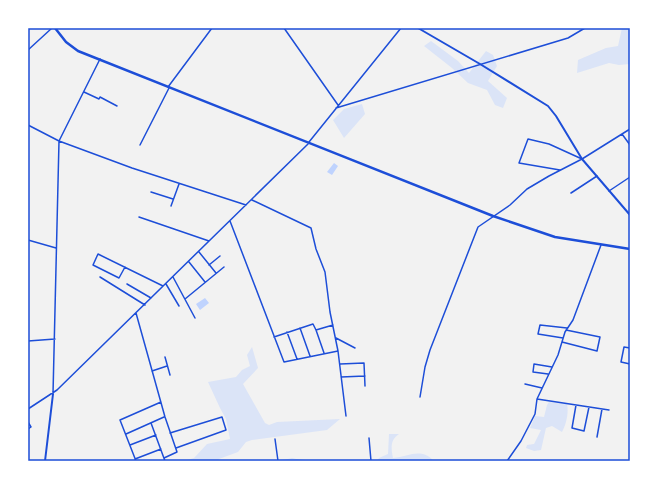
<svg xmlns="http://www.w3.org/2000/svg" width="658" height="489" viewBox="0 0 658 489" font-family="Cabin,sans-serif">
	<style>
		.green { fill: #dbe4f7 }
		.water { fill: #bfd3fe }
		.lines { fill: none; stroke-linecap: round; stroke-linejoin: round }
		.stream { stroke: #bfd3fe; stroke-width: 1 }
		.minor { stroke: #1d4ed8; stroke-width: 1.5 }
		.tertiary { stroke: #1d4ed8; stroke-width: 2 }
		.trunk { stroke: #1d4ed8; stroke-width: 2.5 }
		.neatline { fill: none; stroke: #1d4ed8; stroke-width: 1.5 }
	</style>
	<rect width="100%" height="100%" fill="#f2f2f2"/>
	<path class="green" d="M622,28H630V64L619,65L609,63L577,73L578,60L606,48L618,46Z
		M431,41L458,61L469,73L486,51L493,55L497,66L488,81L507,98L503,108L495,105L487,90L468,83L452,68L424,46Z
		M362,104L365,114L344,138L333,120L344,109Z
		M252,347L258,368L243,384L265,423L269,425L277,422L340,419L327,430L252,440L246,442L238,452L219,459L218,461H184L194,458L207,444L230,439L226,419L220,408L208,382L236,377L242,370L250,366L247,355Z
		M549,402L567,404C569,413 566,425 562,432L552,426L546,428L541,450L534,451L526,448L527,445L534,444L541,430L530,428L535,416L544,417L547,405Z
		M389,434H399C390,440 391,448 393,458C409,457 420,447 434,461H377L379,458L388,454Z"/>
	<path class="water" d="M334,163L338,166L332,175L327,172Z
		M205,298L209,303L200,310L196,304Z"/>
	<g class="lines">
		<path class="stream" d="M276,461L292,459L309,461
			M367,461L370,460"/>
		<path class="minor" d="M284,28L338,105
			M28,50L52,28
			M168,87L212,28
			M84,92L99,99L100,97L117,106
			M336,108L568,38L585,28
			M28,125L59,141L132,168L246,205
			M622,134L630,145
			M309,142L401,28
			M140,145L169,88
			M560,170L519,163L528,139L549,144L582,159
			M609,191L630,177
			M151,192L173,199
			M571,193L597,176
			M252,200L311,228L316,249L325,272L330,312L338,351L346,416
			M171,206L179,184
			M139,217L209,241
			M230,221L284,362L338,351
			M28,240L56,248
			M199,252L216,273
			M189,262L205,282
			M209,265L220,256
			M125,267L119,278L93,265L98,254L163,286
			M100,277L145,305
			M173,277L195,318
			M127,284L151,298
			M166,284L179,306
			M185,299L224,267
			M136,313L165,417L177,452L164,458
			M300,328L310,356
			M316,330L324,353
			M287,332L297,359
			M274,337L313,324L316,330L333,325
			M336,338L355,348
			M563,338L538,334L540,325L567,328
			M28,341L55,339
			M562,342L597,351L600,337L566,330
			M630,348L624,347L621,362L630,364
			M165,357L170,375
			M340,364L364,363L365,386
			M152,371L167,366
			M548,374L533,372L534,364L552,367
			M341,377L365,376
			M525,384L542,388
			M53,394L59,141L100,59
			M420,397L425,367L430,350L478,227L510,205L527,189L549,176L582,159L630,129
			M537,399L609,410
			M576,405L572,428L584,431L589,407
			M28,409L57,390L308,144
			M28,422L31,427L28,429
			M151,423L165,461
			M170,433L222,417L226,430L176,448
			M126,434L164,417
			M597,437L602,409
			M369,438L371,461
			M275,439L278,461
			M130,445L156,435
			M135,459L161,449
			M136,461L120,420L161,402
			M507,461L521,441L535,414L537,399L558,355L565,332L573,320L601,245"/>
		<path class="tertiary" d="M418,28L480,64L548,106L556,116L582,159L630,215
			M45,461L53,394"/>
		<path class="trunk" d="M55,28L66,42L78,51L493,216L555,237L630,249"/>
	</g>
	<rect width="658" height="489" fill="none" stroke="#ffffff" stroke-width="58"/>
	<rect x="29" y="29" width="600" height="431" class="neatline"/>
</svg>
